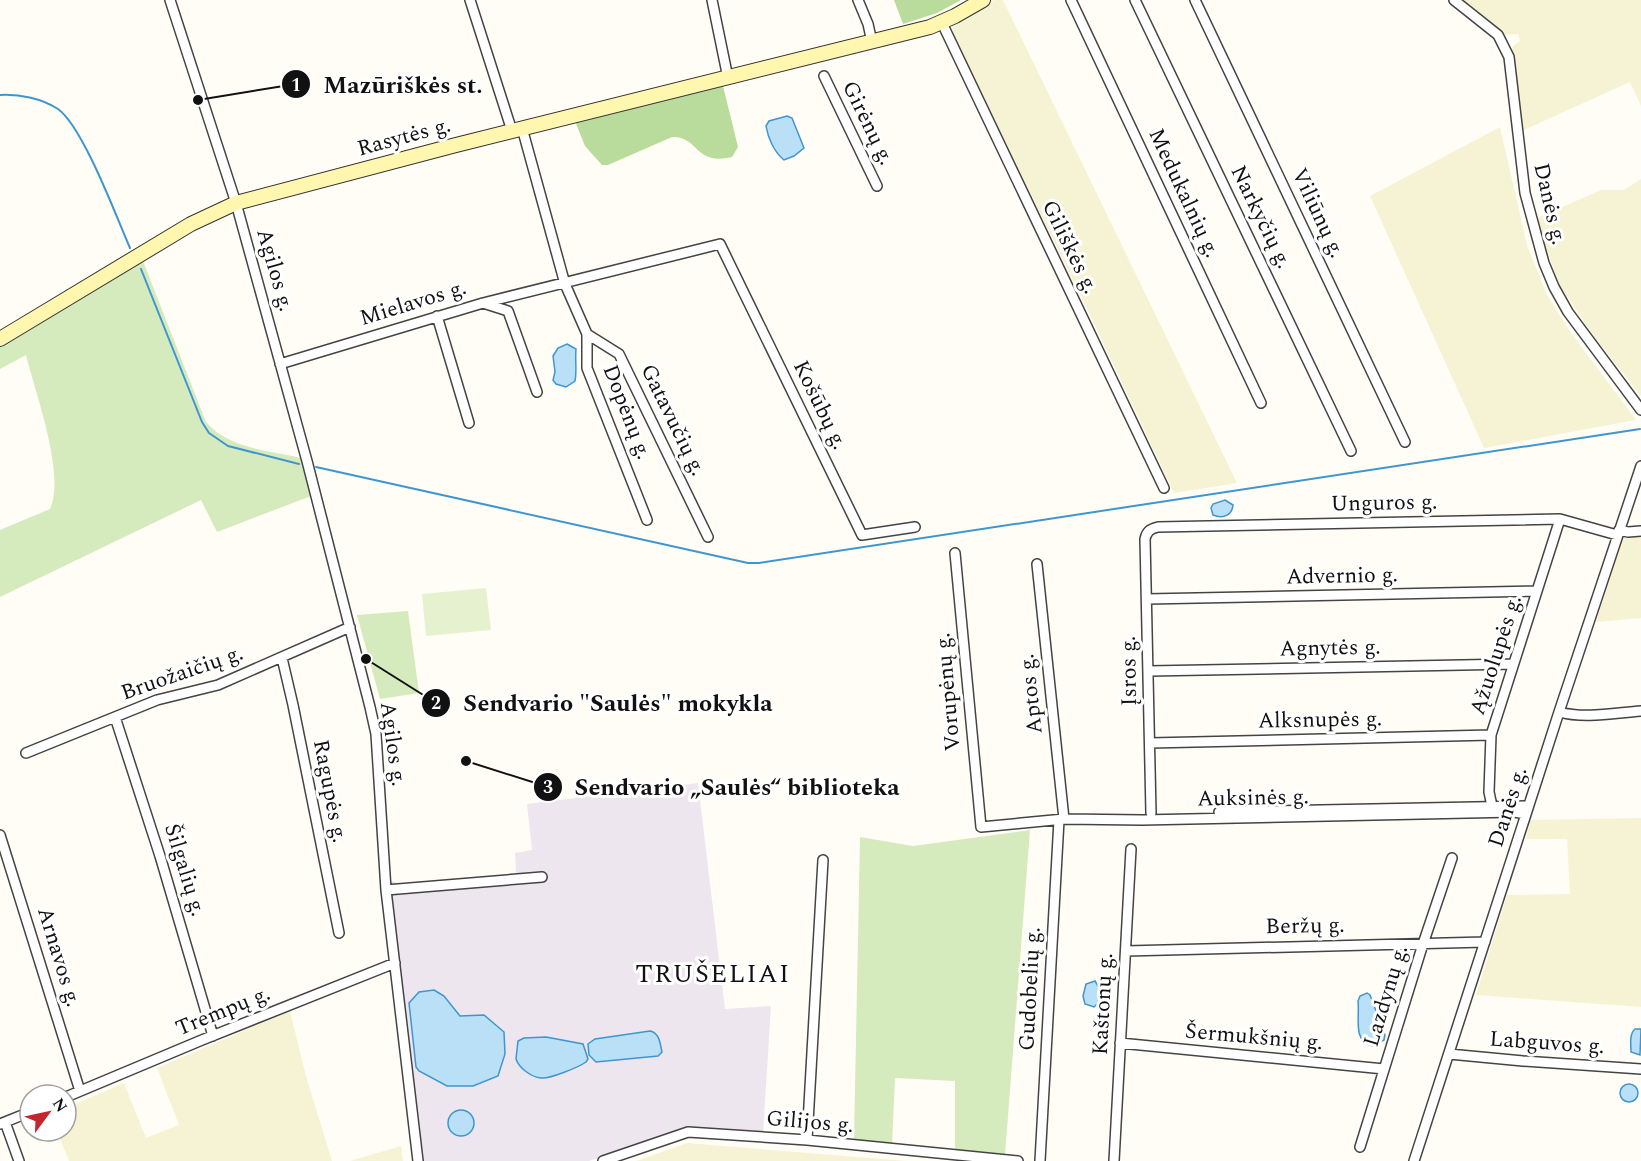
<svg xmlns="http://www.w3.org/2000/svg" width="1641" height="1161" viewBox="0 0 1641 1161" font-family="Spectral,serif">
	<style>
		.industrial { fill: #eee6ef }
		.farmland { fill: #f6f3d4 }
		.green { fill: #d5ebbd }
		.forest { fill: #b9dc9c }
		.pitch { fill: #e6f2cf }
		.water { fill: #b9e0f7; stroke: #3f96cf; stroke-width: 1.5 }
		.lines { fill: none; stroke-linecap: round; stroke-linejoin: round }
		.stream { stroke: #3f96cf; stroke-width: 2 }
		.street-casing { stroke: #444; stroke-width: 12 }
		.secondary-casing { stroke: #333; stroke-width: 16 }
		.street { stroke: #fff; stroke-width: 9 }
		.secondary { stroke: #fff6b0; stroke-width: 14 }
		.labels { text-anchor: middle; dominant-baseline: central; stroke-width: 6; stroke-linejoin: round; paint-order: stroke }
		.street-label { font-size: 22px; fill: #111; stroke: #fff }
		.quarter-label { font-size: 26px; letter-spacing: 1.5px; fill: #111; stroke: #fff }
		.leader { fill: none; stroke: #111; stroke-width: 2 }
		.callout-dot { fill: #111; stroke: #fff; stroke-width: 2 }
		.mark-label { font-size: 18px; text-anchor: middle; font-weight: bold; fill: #fff }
		.callout-label { font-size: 24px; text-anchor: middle; font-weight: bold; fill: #111; stroke: #fff; stroke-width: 6; stroke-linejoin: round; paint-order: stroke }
	</style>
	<rect width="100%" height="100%" fill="#fffdf5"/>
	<path class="industrial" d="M698,783L725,1009L771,1006L763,1135L682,1130L589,1161H421L390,880L402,885L516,874L515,853L532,850L527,804Z"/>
	<path class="farmland" d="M994,0H1003L1237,483L1174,493L1089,313L954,36L951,23Z
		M1461,0H1641V106L1630,82L1522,131L1512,53L1513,46L1520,41L1518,34L1505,35Z
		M1500,127L1527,245L1546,293L1569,330L1636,420L1484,448L1370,196Z
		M1641,179V396L1596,339L1560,286L1535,219L1601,190H1624Z
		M1641,535V618L1596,622L1623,537Z
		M1641,818V1007L1476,995L1507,895L1570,894L1567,839H1526L1530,820Z
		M290,1011L306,1076L332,1161H69L57,1131H66V1108L124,1083L146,1138L179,1125L157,1068Z
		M687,1143L760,1149L907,1161H636Z
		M401,1146L403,1161H350Z"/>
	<path class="green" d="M141,256L206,422C229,449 269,450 301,458L311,496L217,532L201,500L0,597V530L50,509C66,475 35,392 26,355L0,369V344Z
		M408,611L419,693L380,699L357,615Z
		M1030,830L1005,1155L955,1152V1081L895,1078L892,1145L854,1139L860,837L913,846Z"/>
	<path class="forest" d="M894,0H961L937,13L903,24Z
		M723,86L738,147L732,157C694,166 699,136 672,137L608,165H602L585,146L575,121Z"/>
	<path class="pitch" d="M486,588L491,630L426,636L422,594Z"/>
	<path class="water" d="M787,116L792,118L804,148L794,156L784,160C774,152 768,138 766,126L769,121Z
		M567,344L576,349C575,359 577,372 575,381L566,387L556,384L553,380L555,372L553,356L558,348Z
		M1225,500L1233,505C1232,516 1222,519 1213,515L1211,508L1213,504Z
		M1095,981C1101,990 1103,1000 1094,1007L1085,1004L1083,996L1086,984Z
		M434,990L444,996L460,1016L484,1015L504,1032L505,1054L498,1076L473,1086H447L419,1071L416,1067L409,1003L419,992Z
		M1367,993L1370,995L1385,1035L1384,1040L1373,1046C1352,1043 1360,1016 1358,1001L1360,996Z
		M1635,1029H1641L1640,1055L1631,1052C1631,1045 1629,1034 1635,1029Z
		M650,1031C660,1033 660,1044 662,1052L658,1056L596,1062L589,1055L588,1044L595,1039Z
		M546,1037L583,1044L588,1059L586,1062C579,1067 550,1079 541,1078C531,1077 519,1068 516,1059L518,1041L524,1038Z
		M1620 1093a9 9 0 1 1 18 0a9 9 0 1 1-18 0Z
		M448 1123a13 13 0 1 1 26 0a13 13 0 1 1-26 0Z"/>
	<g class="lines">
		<path class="stream" d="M0,95C19,94 41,98 58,109C83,127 116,216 130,248
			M141,269L202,422L209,433L228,446L299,464
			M316,467L748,563H759L1640,429"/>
		<g class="street-casing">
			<path id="street" d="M170,0L236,203L307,461L370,707L376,734L386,890L418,1161
				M470,0L512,131
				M712,0L728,78
				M858,0L868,24L872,42
				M1071,0L1261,403
				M1135,0L1351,451
				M1195,0L1405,442
				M1454,0L1498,35L1509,57L1525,193L1544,263L1554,287L1568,312L1641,410
				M942,23L1164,488
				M824,76L877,186
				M522,128L565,284L587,334V368L647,520
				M483,303L720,244L862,535L915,527
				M437,316L469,423
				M587,334L619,354L708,537
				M280,364L483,303L508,311L537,392
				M1619,530L1628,532L1641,531
				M955,553L981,827L1064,819L1142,820L1514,812L1526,814
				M1037,564L1064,819
				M1147,599L1537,591
				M282,658L293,705L339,933
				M1149,671L1513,664
				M1559,712C1585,719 1614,713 1641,711
				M115,717L160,856L213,1036
				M1150,743L1491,735
				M26,753L157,700L218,685L350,627
				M1492,806L1489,792L1491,735L1560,519
				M1219,812L1528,806
				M1151,813L1145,539C1147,531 1150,529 1158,527L1560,519L1617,535
				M0,835L80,1091
				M386,890L542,877
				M1126,951L1485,942
				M1120,1043L1384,1069
				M1449,1054L1523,1061L1641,1069
				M66,1097L202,1040L395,963
				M5,1122L19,1161
				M0,1124L30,1112
				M807,1140L823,860
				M1360,1147L1423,944L1452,858
				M603,1161L688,1132L807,1140L1018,1161
				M1040,1161L1059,820
				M1114,1161L1131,849
				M1414,1161L1559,712L1641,466"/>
		</g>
		<g class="secondary-casing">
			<path id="secondary" d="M0,339L191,224L236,203L456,145L930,27L955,16L983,0"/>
		</g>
		<use href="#street" class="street"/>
		<use href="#secondary" class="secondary"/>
	</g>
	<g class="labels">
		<g class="street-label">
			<text transform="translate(868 123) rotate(64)">Girėnų g.</text>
			<text transform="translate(404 137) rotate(-15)">Rasytės g.</text>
			<text transform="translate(1184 193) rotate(65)">Medukalnių g.</text>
			<text transform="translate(1550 204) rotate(77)">Danės g.</text>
			<text transform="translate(1318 213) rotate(65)">Viliūnų g.</text>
			<text transform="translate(1261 217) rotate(64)">Narkyčių g.</text>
			<text transform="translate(1070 247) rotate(64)">Giliškės g.</text>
			<text transform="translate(275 270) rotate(74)">Agilos g.</text>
			<text transform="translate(413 303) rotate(-17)">Mielavos g.</text>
			<text transform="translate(820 405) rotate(64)">Košūbų g.</text>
			<text transform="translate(627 412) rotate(69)">Dopėnų g.</text>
			<text transform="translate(673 420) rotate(64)">Gatavučių g.</text>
			<text transform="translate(1384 503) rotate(-1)">Unguros g.</text>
			<text transform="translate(1342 576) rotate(-1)">Advernio g.</text>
			<text transform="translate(1330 648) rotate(-1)">Agnytės g.</text>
			<text transform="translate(1496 655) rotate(-72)">Ąžuolupės g.</text>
			<text transform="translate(1129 671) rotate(-91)">Įsros g.</text>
			<text transform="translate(182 673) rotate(-19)">Bruožaičių g.</text>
			<text transform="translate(948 692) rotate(-95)">Vorupėnų g.</text>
			<text transform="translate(1031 694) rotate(-96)">Aptos g.</text>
			<text transform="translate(1320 720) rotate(-1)">Alksnupės g.</text>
			<text transform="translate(393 744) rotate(82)">Agilos g.</text>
			<text transform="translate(330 791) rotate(79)">Ragupės g.</text>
			<text transform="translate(1253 798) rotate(-1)">Auksinės g.</text>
			<text transform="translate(1508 807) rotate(-72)">Danės g.</text>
			<text transform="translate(185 870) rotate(73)">Šilgalių g.</text>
			<text transform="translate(1305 926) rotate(-1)">Beržų g.</text>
			<text transform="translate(59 957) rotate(73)">Arnavos g.</text>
			<text transform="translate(1030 989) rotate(-87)">Gudobelių g.</text>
			<text transform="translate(1386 996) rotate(-73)">Lazdynų g.</text>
			<text transform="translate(1103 1004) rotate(-87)">Kaštonų g.</text>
			<text transform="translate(223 1011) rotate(-22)">Trempų g.</text>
			<text transform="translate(1254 1037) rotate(5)">Šermukšnių g.</text>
			<text transform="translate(1547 1043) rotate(4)">Labguvos g.</text>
			<text transform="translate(810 1122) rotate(5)">Gilijos g.</text>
		</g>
		<g class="quarter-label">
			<text x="713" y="974">TRUŠELIAI</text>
		</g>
	</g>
	<path class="leader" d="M198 100L296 84M366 659L436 703M466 761L548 787"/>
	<g class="callout-dot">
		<circle cx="198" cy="100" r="6"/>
		<circle cx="366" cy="659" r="6"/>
		<circle cx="466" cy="761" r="6"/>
		<circle cx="296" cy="84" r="15"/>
		<circle cx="436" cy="703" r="15"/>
		<circle cx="548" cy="787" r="15"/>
	</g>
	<g class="mark-label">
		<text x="296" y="91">1</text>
		<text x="436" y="709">2</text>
		<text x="548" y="793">3</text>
	</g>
	<g class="callout-label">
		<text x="403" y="93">Mazūriškės st.</text>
		<text x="618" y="711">Sendvario "Saulės" mokykla</text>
		<text x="737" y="795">Sendvario „Saulės“ biblioteka</text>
	</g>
	<g transform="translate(48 1113) rotate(57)"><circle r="28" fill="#ffffff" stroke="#a0a0a0" stroke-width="1.5"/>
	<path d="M0-4.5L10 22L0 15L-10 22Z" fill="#c4262e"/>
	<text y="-9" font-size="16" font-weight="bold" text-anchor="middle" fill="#111111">N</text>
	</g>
</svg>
